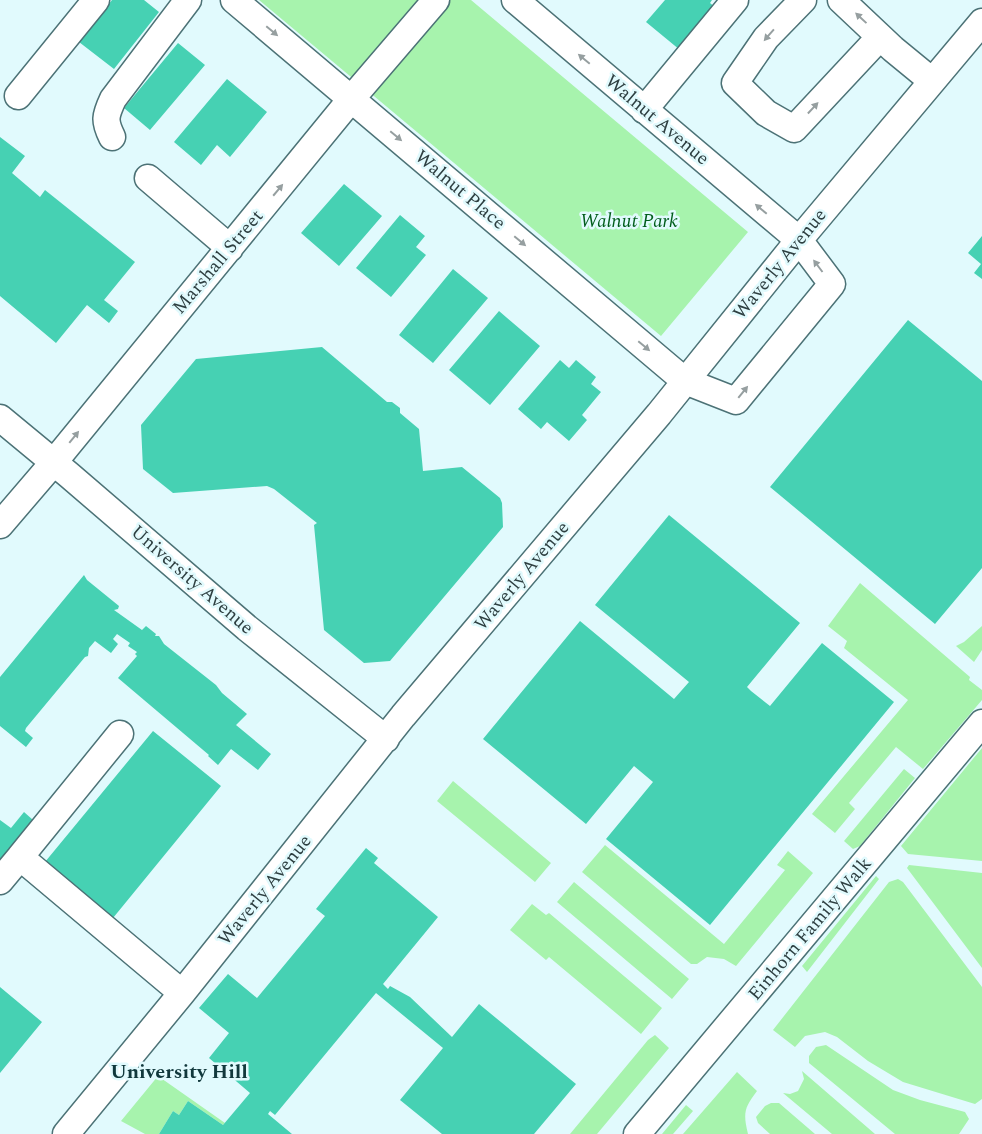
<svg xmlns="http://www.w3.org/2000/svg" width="982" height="1134" viewBox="0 0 982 1134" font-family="Spectral,serif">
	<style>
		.green { fill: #a7f3ad }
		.building { fill: #46d1b3 }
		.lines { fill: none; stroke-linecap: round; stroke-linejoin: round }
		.minor-casing { stroke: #4c7276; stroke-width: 29 }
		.minor { stroke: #fff; stroke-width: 26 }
		.oneway { fill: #969fa0 }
		.labels { text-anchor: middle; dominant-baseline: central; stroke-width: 5; stroke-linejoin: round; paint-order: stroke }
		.street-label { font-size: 19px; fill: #2e3f41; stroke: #e1fafd }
		.park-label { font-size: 19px; font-style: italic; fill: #005d1b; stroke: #e1fafd }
		.neighbourhood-label { font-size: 20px; font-weight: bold; fill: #11383c; stroke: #e1fafd }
	</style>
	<rect width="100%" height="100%" fill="#e1fafd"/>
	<path class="green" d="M259,0H471L748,232L661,336Z
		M860,583L970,677L969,680L982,690V700L923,769L896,747L849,803L855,809L835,833L812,814L908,700L844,648L847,641L828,626Z
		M982,626V650L974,662L956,646L964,642Z
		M982,748V861L908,854L901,846Z
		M904,769L915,778L860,846L853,849L844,841Z
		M453,781L551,863L535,882L437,801Z
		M605,845L724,944L785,870L777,865L788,851L813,873L736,966L724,959L707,957L697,964H691L582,872Z
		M909,865L982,873V968L907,868Z
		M876,876L879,879L807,972L802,966Z
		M898,879L903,882L982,987V1099L975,1104L903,1082L868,1061L837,1037L825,1032L805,1036L795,1047L773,1030L889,882Z
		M574,882L689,979L672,999L557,902Z
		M532,904L546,915L549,913L662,1008L641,1034L549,957L546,960L510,930Z
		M655,1035L669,1048L597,1134H570L648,1040Z
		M826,1045L893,1090L920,1100L965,1112L969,1119L959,1134H895L809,1063V1056L816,1047Z
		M802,1071L875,1134H832L783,1093L790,1094L798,1091L804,1079Z
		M737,1072L757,1091C744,1108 743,1113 748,1134H683Z
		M158,1076L225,1123L223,1125L188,1101L179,1115L173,1111L159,1134H145L121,1121Z
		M771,1103H779L815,1134H770L758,1123L756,1117L765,1106Z
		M686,1105L693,1111L673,1134H662Z"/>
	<path class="building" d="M112,0H144L159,12L114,69L79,42Z
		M665,0H712L710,3L716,8L680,50L646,22Z
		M178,43L205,65L150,130L124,108Z
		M227,79L267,112L230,157L217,145L201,165L174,142Z
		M0,137L25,156L12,173L40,197L45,190L135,262L104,300L118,311L109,323L87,305L56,343L0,296Z
		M344,184L382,216L339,266L301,233Z
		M400,215L425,236L416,247L426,255L391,297L356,268Z
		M982,236V279L974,273L981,264L968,253Z
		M453,269L488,298L433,363L399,335Z
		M499,311L540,346L490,405L449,370Z
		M908,320L982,381V568L935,624L770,487Z
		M322,347L387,402H392L400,408V413L419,429L423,471L462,467L500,498L502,503L503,527L390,661L364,663L324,630L314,525L317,523L274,489L267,486L173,493L143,469L141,425L196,359Z
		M560,360L569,368L576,360L596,377L591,384L601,392L582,415L587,420L569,441L547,422L541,429L518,409Z
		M669,515L800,623L747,687L751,691L770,706L822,643L894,702L710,925L606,839L653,782L634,766L586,824L483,739L580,621L674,699L689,682L595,605Z
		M84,575L87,580L119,606L118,609L114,610L142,630L146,626L156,634L155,636H159L164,644L216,685L222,693L247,714L236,725L271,754L258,770L231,749L218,765L208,756L209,755L118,678L137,656L135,654L137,652L128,646L130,643L117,634L113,639L118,644L111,653L95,641L89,648L88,656L85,657L26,728L25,731L33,738L26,747L0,726V677Z
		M153,731L221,786L113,918L45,862Z
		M24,812L33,820L0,861V820L11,828Z
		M366,848L378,858L374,863L438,917L383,984L388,989L390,986L410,997L452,1037L479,1004L576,1084L534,1134H442L400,1100L443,1048L376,993L275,1115L270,1111L268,1114L292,1134H159L173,1111L179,1115L188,1101L223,1125L250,1093L209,1058L229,1033L199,1008L228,974L257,998L325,916L316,909Z
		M0,987L42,1022L0,1073Z"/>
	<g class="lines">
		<g class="minor-casing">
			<path id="minor" d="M234,0L685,381L736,401L832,284L799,240L515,0
				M803,0L766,38L735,83L766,113L794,129L880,37
				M841,0L893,49L932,81
				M18,96L96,0
				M644,110L735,0
				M112,137C104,121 105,116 113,99L188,0
				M148,178L230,248
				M0,418L69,475L247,628L386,739
				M0,525L54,462L352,98L436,0
				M120,734L20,857L182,993
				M0,881L20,857
				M66,1134L182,993L403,716L659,414L799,240L982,22
				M637,1134L982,723"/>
		</g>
		<use href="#minor" class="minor"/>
	</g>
	<defs><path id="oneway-solid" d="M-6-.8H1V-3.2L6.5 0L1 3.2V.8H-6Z" transform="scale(1.25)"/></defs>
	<g class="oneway">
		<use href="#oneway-solid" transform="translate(861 18) rotate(-137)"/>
		<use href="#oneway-solid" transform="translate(272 31) rotate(40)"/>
		<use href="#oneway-solid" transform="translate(769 35) rotate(131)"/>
		<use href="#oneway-solid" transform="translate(584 59) rotate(-140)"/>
		<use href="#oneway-solid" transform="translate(813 108) rotate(-47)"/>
		<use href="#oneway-solid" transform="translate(396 136) rotate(40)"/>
		<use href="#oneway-solid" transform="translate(278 190) rotate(-50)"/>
		<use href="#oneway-solid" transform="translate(761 209) rotate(-140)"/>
		<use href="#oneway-solid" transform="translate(520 241) rotate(40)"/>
		<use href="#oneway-solid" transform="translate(818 266) rotate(-127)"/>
		<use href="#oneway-solid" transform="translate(644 346) rotate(40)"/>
		<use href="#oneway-solid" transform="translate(743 392) rotate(-51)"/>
		<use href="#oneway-solid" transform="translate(74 437) rotate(-51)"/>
	</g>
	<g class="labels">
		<g class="street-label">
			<text transform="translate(657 120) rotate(40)">Walnut Avenue</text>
			<text transform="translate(460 190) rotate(40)">Walnut Place</text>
			<text transform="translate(218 262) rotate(-50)">Marshall Street</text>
			<text transform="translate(780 264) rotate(-51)">Waverly Avenue</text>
			<text transform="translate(522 576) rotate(-50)">Waverly Avenue</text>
			<text transform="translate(192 580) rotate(41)">University Avenue</text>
			<text transform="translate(265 890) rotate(-51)">Waverly Avenue</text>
			<text transform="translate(810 929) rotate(-50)">Einhorn Family Walk</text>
		</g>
		<g class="park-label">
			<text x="629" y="221">Walnut Park</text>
		</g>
		<g class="neighbourhood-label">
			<text x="179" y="1072">University Hill</text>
		</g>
	</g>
</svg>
